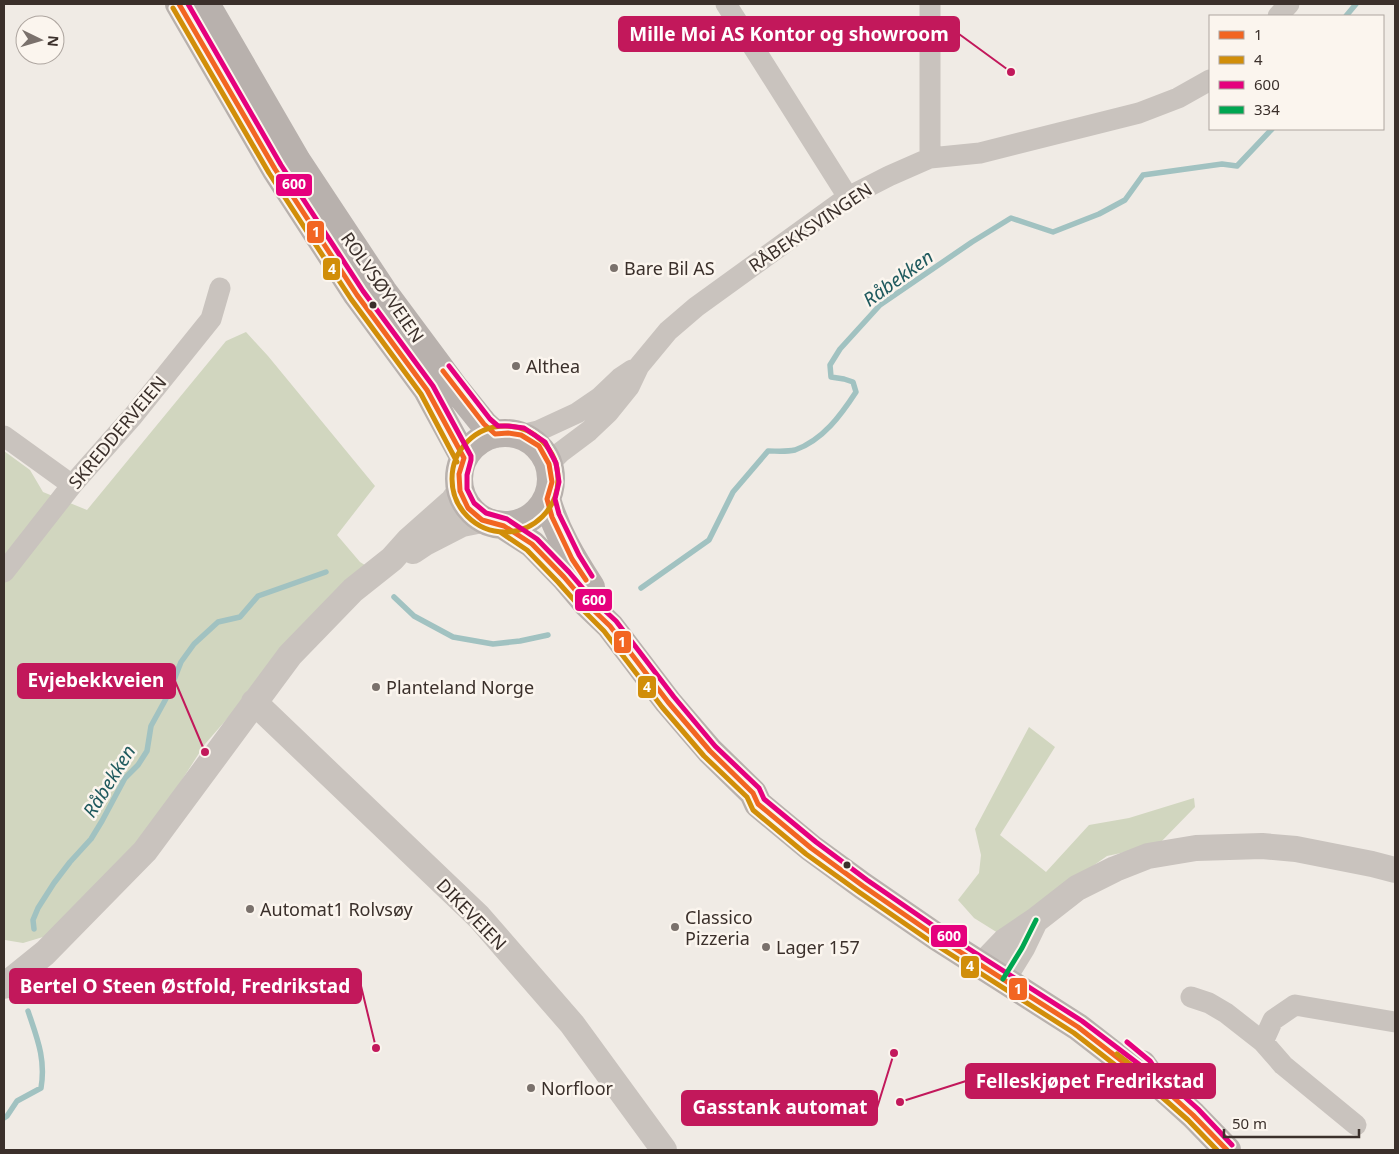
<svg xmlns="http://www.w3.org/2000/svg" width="1399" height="1154" viewBox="0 0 1399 1154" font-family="'Noto Sans',sans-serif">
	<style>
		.green { fill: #d1d6bf }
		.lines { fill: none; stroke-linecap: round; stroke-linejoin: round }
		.stream { stroke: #a1c2c1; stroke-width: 5.5 }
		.minor { stroke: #c9c3be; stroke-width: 21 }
		.tertiary { stroke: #c9c3be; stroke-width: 26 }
		.primary { stroke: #b8b1ad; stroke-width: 28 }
		.bus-1-casing { stroke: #fbf5ee; stroke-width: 9 }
		.bus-2-casing { stroke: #fbf5ee; stroke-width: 9 }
		.bus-3-casing { stroke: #fbf5ee; stroke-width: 9 }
		.bus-4-casing { stroke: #fbf5ee; stroke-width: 9 }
		.bus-1 { stroke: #f26522; stroke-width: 5 }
		.bus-2 { stroke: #d18e09; stroke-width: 5 }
		.bus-3 { stroke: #e5007d; stroke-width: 5 }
		.bus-4 { stroke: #00a651; stroke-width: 5 }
		.poi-dot { fill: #7a716c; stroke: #fbf5ee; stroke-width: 2 }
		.bus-dot { fill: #3b302b; stroke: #fbf5ee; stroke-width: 2 }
		.labels { text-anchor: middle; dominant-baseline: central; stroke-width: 5; stroke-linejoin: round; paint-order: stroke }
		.street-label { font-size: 18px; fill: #3b302b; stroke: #fbf5ee }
		.poi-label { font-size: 18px; fill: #3b302b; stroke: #fbf5ee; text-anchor: start }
		.water-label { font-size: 19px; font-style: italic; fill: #1f5a5e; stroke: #fbf5ee }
		.leader { fill: none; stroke: #c2185b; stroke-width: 2 }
		.callout-dot { fill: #c2185b; stroke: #fbf5ee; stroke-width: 2 }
		.callout { fill: #c2185b; stroke: #c2185b; stroke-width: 2 }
		.callout-label { font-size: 19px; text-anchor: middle; font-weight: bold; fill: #fff }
		.line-badge { stroke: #fbf5ee; stroke-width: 2 }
		.badge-label { font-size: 14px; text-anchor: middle; font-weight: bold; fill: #fff }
	</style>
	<rect width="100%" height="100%" fill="#f0ebe5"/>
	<path class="green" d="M246,332L268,356L375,486L337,535L360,562L368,567L262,679L205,744L135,853L53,934L23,943L5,940L4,939V451L30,470L43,492L87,510L226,341Z
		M1029,727L1055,747L1000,835L1046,872L1089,825L1129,818L1194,798L1195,807L1158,845L1107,856L998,933L974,918L958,900L979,873L981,855L975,829Z"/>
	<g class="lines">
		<path class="stream" d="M1346,16L1356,4
			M641,588L709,540L733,492L768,451C777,451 786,452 795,450C823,440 841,415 856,392L853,382L844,379L831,377L830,365L840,349L880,305L972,242L1011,218L1053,232L1099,214L1125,200L1143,175L1222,164L1237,166L1272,129
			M394,597L414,616L453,637L493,644L520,641L548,635
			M34,929L33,920L38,908L54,883L70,862L91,839L102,821L125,778L138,765L147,751L151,726L168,695L181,662L194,644L218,622L240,617L258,596L326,572
			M4,1118L7,1116L17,1101L41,1088C46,1059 37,1038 28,1011"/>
		<path class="minor" d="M726,4L848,197
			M1278,16L1289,4
			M930,158V4
			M521,435L538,431L577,413L599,398L620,378L632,370
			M4,436L72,485
			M549,464L561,452L589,431L608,413L629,387L639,366L668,331L696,307L848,197L889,176L930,158L980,153L1139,113L1178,98L1210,80
			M4,572L72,485L133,416L211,319L220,288
			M1191,997L1209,1003L1226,1013L1263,1042L1283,1065L1356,1125
			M1263,1042L1273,1020L1295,1005L1395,1022"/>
		<path class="tertiary" d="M413,551L425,543L462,524L482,520
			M254,702L479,917L572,1024L664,1150
			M981,966L1005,941L1036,920L1077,888L1115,869L1148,856L1196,848L1262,846L1296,849L1372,864L1395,870
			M1003,979L1022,948L1034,923
			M4,986L45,953L145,851L290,655L353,590L392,559L409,540L453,501L460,491"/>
		<path class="primary" d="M179,4L275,169L357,295L427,390L464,458
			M206,4L297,161L383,291L455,388L484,424L495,434
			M459 479a46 46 0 1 1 92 0a46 46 0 1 1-92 0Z
			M547,499C556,531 573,559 591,587
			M504,526L532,544L564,577L587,604L610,626L668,702L710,751L753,793L758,804L811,848L863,886L937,937L1078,1027L1136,1072L1152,1078
			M1142,1064L1152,1078L1193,1115L1227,1150"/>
		<g class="bus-1-casing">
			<path id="bus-1" d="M179,4L275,169L357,295L427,390L464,458L459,474L460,491L468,508L482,520L504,526L532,544L564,577L587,604L610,626L668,702L710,751L753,793L758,804L811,848L863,886L937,937L1078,1027L1136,1072L1152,1078L1193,1115L1227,1150
				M443,371L484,424L495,434L508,433L521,435L539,446L549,464L552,482L547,499L552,517L572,559L586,580"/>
		</g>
		<g class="bus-2-casing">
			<path id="bus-2" d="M173,8L269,173L351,299L421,394L457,462
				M452 479a53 53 0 1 1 106 0a53 53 0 1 1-106 0Z
				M500,532L527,550L558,582L582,609L604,631L662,707L704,756L747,797L753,810L806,854L859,892L933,943L1074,1033L1132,1078L1149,1085
				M1117,1054L1139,1071L1146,1083L1188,1120L1217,1150"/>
		</g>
		<g class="bus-3-casing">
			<path id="bus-3" d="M188,4L281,165L363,291L433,386L471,456V460L467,475V489L474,503L486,513L507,519L537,539L569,572L592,599L616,621L674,697L715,746L759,788L764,799L816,842L867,880L941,931L1082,1021L1140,1065L1155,1071
				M449,366L490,419L498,426H508L524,428L545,442L556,463L559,482L555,499L559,514L579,555L592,576
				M1127,1042L1150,1061L1158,1073L1198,1109L1232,1145"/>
		</g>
		<g class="bus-4-casing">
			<path id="bus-4" d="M1003,979L1022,948L1036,920"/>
		</g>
		<use href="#bus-1" class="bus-1"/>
		<use href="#bus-2" class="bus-2"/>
		<use href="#bus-3" class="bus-3"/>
		<use href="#bus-4" class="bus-4"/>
	</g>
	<g class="poi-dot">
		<circle cx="614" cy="268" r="5"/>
		<circle cx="516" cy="366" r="5"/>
		<circle cx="376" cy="687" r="5"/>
		<circle cx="250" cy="909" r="5"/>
		<circle cx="675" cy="927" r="5"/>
		<circle cx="766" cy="947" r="5"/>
		<circle cx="531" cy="1088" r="5"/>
	</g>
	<g class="bus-dot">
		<circle cx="373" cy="305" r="4.5"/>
		<circle cx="847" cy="865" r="4.5"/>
	</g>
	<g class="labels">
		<g class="street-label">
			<text transform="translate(810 227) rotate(-34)">RÅBEKKSVINGEN</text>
			<text transform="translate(383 287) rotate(55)">ROLVSØYVEIEN</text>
			<text transform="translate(117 432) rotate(-50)">SKREDDERVEIEN</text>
			<text transform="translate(472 914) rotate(46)">DIKEVEIEN</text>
		</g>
		<g class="poi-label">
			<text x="624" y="268">Bare Bil AS</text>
			<text x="526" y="366">Althea</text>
			<text x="386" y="687">Planteland Norge</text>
			<text x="260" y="909">Automat1 Rolvsøy</text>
			<text x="685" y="917">Classico<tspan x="685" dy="21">Pizzeria</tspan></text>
			<text x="776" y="947">Lager 157</text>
			<text x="541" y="1088">Norfloor</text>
		</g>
		<g class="water-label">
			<text transform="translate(898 278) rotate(-36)">Råbekken</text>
			<text transform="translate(109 781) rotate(-58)">Råbekken</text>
		</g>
	</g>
	<path class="leader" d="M1011 72L959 34M205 752L175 681M376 1048L361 986M900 1102L966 1081M894 1053L877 1108"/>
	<g class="callout-dot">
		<circle cx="1011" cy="72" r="5"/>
		<circle cx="205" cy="752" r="5"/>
		<circle cx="376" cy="1048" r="5"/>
		<circle cx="900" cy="1102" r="5"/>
		<circle cx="894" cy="1053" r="5"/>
	</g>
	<g class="callout">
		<rect x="619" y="17" width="340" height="34" rx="5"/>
		<rect x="18" y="664" width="157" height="34" rx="5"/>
		<rect x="10" y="969" width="351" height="34" rx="5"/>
		<rect x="966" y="1064" width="249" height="34" rx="5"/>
		<rect x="682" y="1091" width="195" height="34" rx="5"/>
	</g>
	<g class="callout-label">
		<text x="789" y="41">Mille Moi AS Kontor og showroom</text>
		<text x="96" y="687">Evjebekkveien</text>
		<text x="185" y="993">Bertel O Steen Østfold, Fredrikstad</text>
		<text x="1090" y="1088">Felleskjøpet Fredrikstad</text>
		<text x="780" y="1114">Gasstank automat</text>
	</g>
	<g class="line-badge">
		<rect x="275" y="173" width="38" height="24" rx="5" fill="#e5007d"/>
		<rect x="306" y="220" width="19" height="24" rx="5" fill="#f26522"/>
		<rect x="322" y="257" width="19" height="24" rx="5" fill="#d18e09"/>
		<rect x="574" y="588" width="39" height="24" rx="5" fill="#e5007d"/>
		<rect x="613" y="630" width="19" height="24" rx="5" fill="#f26522"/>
		<rect x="637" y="675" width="20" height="24" rx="5" fill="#d18e09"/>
		<rect x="930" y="924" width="38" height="24" rx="5" fill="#e5007d"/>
		<rect x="960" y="955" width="20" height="24" rx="5" fill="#d18e09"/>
		<rect x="1008" y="977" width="20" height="24" rx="5" fill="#f26522"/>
	</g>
	<g class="badge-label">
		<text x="294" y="189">600</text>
		<text x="316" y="237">1</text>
		<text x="332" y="274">4</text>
		<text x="594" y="605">600</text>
		<text x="622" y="647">1</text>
		<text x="647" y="692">4</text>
		<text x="949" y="941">600</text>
		<text x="970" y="971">4</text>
		<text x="1018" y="994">1</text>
	</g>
	<rect width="1399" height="1154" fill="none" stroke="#3b302b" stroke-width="10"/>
	<rect x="1209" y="15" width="175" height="115" fill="#fbf5ee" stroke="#aea6a0"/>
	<rect x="1219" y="31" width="25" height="8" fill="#f26522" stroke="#aea6a0"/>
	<text x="1254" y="40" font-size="15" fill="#3b302b">1</text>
	<rect x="1219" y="56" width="25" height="8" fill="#d18e09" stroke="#aea6a0"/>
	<text x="1254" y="65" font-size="15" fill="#3b302b">4</text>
	<rect x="1219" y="81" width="25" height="8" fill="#e5007d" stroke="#aea6a0"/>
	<text x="1254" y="90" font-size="15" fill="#3b302b">600</text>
	<rect x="1219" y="106" width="25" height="8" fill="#00a651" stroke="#aea6a0"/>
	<text x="1254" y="115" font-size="15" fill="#3b302b">334</text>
	<g transform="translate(40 40) rotate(95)"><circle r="24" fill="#fbf5ee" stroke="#aea6a0"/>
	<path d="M0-4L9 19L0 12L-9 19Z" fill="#7a716c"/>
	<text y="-8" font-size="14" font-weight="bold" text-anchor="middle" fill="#3b302b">N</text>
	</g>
	<path d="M1224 1129v8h135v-8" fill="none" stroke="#3b302b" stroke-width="2.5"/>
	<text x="1232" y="1129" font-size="15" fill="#3b302b" stroke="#fbf5ee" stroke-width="4" paint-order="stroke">50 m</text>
</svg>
